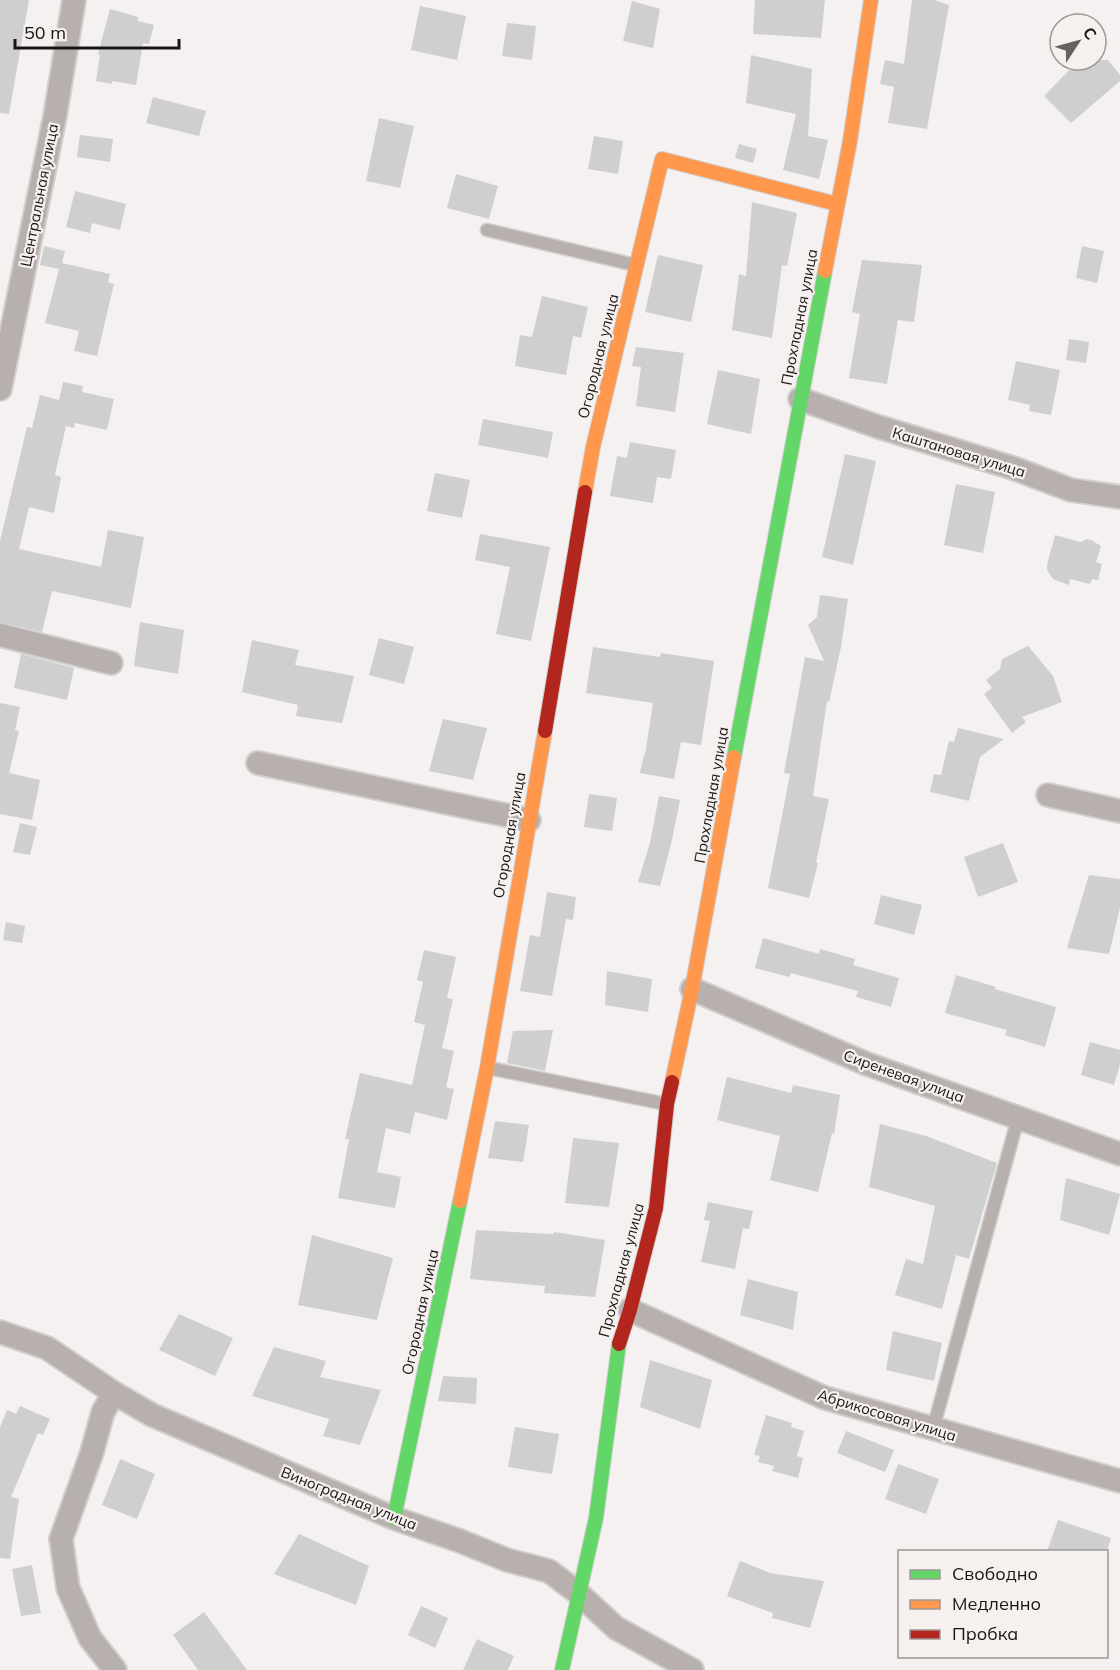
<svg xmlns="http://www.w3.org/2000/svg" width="1120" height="1670" viewBox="0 0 1120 1670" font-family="Mulish,sans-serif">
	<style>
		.building { fill: #cfcfcf }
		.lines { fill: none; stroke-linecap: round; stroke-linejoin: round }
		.lane-casing { stroke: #d0cece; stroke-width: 15 }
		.street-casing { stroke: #d0cece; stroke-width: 26 }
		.fast-casing { stroke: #d0cece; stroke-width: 16 }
		.slow-casing { stroke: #d0cece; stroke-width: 16 }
		.jam-casing { stroke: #d0cece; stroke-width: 16 }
		.lane { stroke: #b8b0ad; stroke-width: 12 }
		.street { stroke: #b8b0ad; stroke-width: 22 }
		.fast { stroke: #63d668; stroke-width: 14 }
		.slow { stroke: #ff974d; stroke-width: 14 }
		.jam { stroke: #b3261e; stroke-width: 14 }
		.labels { text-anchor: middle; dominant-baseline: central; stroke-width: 4.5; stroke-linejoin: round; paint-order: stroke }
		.street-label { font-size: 15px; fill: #181615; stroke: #f6f0ee }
	</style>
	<rect width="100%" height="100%" fill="#f4f1f0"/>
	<path class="building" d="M0,0H29L9,114L0,113Z
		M755,0H825L821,38L753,34Z
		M912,0H935L949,5L927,129L888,123L894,87L880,84L885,60L904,64Z
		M632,1L660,9L653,48L623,41Z
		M420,6L466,16L457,60L411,50Z
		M110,9L138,17V21L154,25L149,44L143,43L136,85L112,81V84L96,81L100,55L98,54Z
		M507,23L536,26L532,60L502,56Z
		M751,55L812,69L808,136L828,140L819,179L783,170L796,114L746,103Z
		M1079,60H1108L1120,75V81L1071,123L1044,96Z
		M153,97L206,111L199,136L146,123Z
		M379,118L414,126L400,188L366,181Z
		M80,135L113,139L110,162L77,157Z
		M594,136L623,141L618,174L588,169Z
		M739,144L757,149L753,163L735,158Z
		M456,174L498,186L489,219L447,208Z
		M75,191L126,204L120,230L92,223L90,233L66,227Z
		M752,202L797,213L787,266L782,265L772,338L732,330L739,274L746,276Z
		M44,246L65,251L62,263L110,274L108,282L114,284L97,356L74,351L79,331L45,323L59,269L40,265Z
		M1082,246L1104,251L1097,283L1076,278Z
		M658,255L703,265L691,322L645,312Z
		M862,260L922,265L914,322L898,320L887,384L849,378L860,314L852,312Z
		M542,296L588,307L581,338L573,336L566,375L515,366L520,335L532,337Z
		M1069,339L1089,342L1086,363L1066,360Z
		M636,347L684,353L675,412L636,406L641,367L632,366Z
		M1016,361L1060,370L1051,415L1029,411L1030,405L1008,400Z
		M718,370L760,379L751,434L707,424Z
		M63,382L83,386L82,392L114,399L107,430L75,423L74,428L66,426L55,475L61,477L54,513L29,507L19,549L101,567L108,530L144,537L131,608L52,591L42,632L0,622V541L27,427L32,428L40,395L59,400Z
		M483,419L553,432L548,458L478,445Z
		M630,442L676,450L671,479L657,477L653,503L610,496L617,456L627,458Z
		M845,454L876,461L853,565L822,557Z
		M435,473L470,480L462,518L427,511Z
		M956,484L995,492L983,553L944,545Z
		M480,534L550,547L531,641L496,634L510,567L475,560Z
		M1055,535L1080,542L1087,539L1091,540L1101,546L1096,562L1102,564L1098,580L1092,579L1090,584L1070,579L1069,585L1053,579L1047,570V565Z
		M820,595L848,599L841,647L829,702L827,701L813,796L829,799L816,863H818L809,898L768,888L790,774L784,773L805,657L824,661L808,625L817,617Z
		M140,622L184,630L178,674L134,666Z
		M379,638L414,647L404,684L369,675Z
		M252,640L299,650L295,665L354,676L342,723L296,716L298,705L242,692Z
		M1028,646L1053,676L1062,702L1022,717L1026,722L1012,733L984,694L992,688L986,680L1000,669L1002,659Z
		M593,647L660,657L661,653L714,661L701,745L681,742L674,779L640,773L644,755H645L653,703L586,693Z
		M21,654L74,668L67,700L14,688Z
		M0,703L20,707L15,730L19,731L9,773L40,780L32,820L0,814Z
		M443,719L487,728L473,780L429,771Z
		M958,728L1004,739L980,757L969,801L930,792L934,774L941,775L949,741L954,742Z
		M589,794L617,798L612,831L584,827Z
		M659,796L680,800L672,840L660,886L638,882L650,843Z
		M20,823L37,827L30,855L13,852Z
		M1003,843L1018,882L978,897L964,857Z
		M1089,875L1120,879V908L1109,954L1067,948Z
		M547,892L576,897L573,920L566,919L552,996L520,991L530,935L540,937Z
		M881,895L922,905L914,935L874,924Z
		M6,922L25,926L22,943L3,940Z
		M763,938L819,954L820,949L855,959L853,965L899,978L891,1007L856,997L858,991L791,973L789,977L755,968Z
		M424,950L456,957L447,998L453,999L442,1048L454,1051L446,1087L454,1089L447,1120L415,1112L410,1134L386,1128L377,1172L401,1177L395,1208L338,1198L349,1139H345L360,1073L412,1085L425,1025L414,1022L423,982L417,980Z
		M607,971L652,979L648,1012L605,1005Z
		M956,975L996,987L995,989L1056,1007L1045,1047L1005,1035L1007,1030L945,1013Z
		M553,1030L545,1071L507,1063L513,1031Z
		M1090,1042L1120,1050V1064L1114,1085L1081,1075Z
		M727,1077L791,1093L793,1085L840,1095L834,1134L832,1133L818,1192L770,1180L780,1136L717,1120Z
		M495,1121L529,1125L523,1162L488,1158Z
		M880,1124L926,1136L997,1163L969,1259L956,1255L942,1309L895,1295L906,1259L923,1264L935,1206L869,1187Z
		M573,1138L619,1143L609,1207L565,1203Z
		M1066,1178L1120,1194L1109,1235L1060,1220Z
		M708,1202L753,1211L749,1229L743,1228L735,1269L701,1262L710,1221L704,1220Z
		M476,1230L553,1234L554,1232L605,1240L595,1297L544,1293L545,1286L470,1279Z
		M312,1235L393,1258L377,1320L298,1305Z
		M748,1279L798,1292L793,1330L740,1315Z
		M179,1314L233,1338L215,1376L159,1350Z
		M893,1331L942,1343L934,1381L886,1370Z
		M274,1347L326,1361L320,1377L381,1390L360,1445L323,1436L329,1419L252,1396Z
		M650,1360L712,1380L700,1429L640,1407Z
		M443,1376L477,1378L476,1404L438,1401Z
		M20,1406L50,1419L43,1435L38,1433L11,1497L19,1499L10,1559L0,1558V1427L7,1410L16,1414Z
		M766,1415L792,1423L791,1427L804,1431L797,1456L803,1458L798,1478L772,1471L774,1466L758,1462L760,1456L754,1455Z
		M515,1427L559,1434L552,1474L508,1467Z
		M846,1431L894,1450L885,1472L837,1453Z
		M120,1459L155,1474L137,1519L102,1505Z
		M898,1464L939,1479L926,1514L885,1499Z
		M1058,1520L1111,1538L1107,1551H1047Z
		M299,1534L369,1566L356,1605L274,1574Z
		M740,1561L770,1573L824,1581L810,1628L772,1618L773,1613L727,1596Z
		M32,1565L41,1613L21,1616L12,1569Z
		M421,1606L448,1618L435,1648L408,1635Z
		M204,1612L247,1670H198L173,1635Z
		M477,1639L514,1656L508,1670H463Z"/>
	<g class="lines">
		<g class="lane-casing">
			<path id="lane" d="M487,230L635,265
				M489,1068L666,1104
				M933,1429L1018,1118"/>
		</g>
		<g class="street-casing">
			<path id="street" d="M0,389L55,116L74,0
				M800,399L879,427L1013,468L1071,490L1120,497
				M0,635L111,663
				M258,763L529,820
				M1048,795L1120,811
				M692,989L867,1064L1120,1154
				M630,1310L825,1398L1120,1481
				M0,1332L47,1348L114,1393L152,1415L394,1518L460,1541L507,1560L549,1571L578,1593L616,1628L692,1670
				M114,1393L103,1412L92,1452L61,1539L68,1588L90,1638L115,1670"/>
		</g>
		<g class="fast-casing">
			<path id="fast" d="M734,757L825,271
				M394,1518L460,1201
				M562,1670L596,1518L619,1344"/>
		</g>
		<g class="slow-casing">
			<path id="slow" d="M825,271L850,141L871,0
				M585,492L593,447L662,159L837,204
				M672,1082L692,989L734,757
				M460,1201L487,1068L545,731"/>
		</g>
		<g class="jam-casing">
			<path id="jam" d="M545,731L585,492
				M619,1344L630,1310L656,1208L667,1104L672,1082"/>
		</g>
		<use href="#lane" class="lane"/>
		<use href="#street" class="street"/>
		<use href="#fast" class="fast"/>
		<use href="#slow" class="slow"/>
		<use href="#jam" class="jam"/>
	</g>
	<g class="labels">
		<g class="street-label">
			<text transform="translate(39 195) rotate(-79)">Центральная улица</text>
			<text transform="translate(799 317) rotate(-79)">Прохладная улица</text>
			<text transform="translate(598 356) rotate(-76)">Огородная улица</text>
			<text transform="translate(959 452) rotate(17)">Каштановая улица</text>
			<text transform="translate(711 795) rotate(-80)">Прохладная улица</text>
			<text transform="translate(509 835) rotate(-80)">Огородная улица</text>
			<text transform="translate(904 1076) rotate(20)">Сиреневая улица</text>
			<text transform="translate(621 1270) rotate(-75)">Прохладная улица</text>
			<text transform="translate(420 1312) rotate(-78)">Огородная улица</text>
			<text transform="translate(887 1415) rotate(17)">Абрикосовая улица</text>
			<text transform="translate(349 1498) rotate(22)">Виноградная улица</text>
		</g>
	</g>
	<rect x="898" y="1550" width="210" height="108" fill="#f6f0ee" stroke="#9d9997" stroke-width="1.5"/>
	<rect x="910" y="1570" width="30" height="9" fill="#63d668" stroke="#9d9997" stroke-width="1.5"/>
	<text x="952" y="1580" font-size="18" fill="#181615">Свободно</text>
	<rect x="910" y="1600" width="30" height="9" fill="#ff974d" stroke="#9d9997" stroke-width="1.5"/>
	<text x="952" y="1610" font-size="18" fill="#181615">Медленно</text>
	<rect x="910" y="1630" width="30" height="9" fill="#b3261e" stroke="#9d9997" stroke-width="1.5"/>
	<text x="952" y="1640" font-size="18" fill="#181615">Пробка</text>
	<g transform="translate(1078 42) rotate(54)"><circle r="28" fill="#f6f0ee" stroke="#9d9997" stroke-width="1.5"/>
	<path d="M0-4.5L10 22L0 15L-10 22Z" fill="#656362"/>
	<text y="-9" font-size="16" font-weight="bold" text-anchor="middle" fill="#181615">С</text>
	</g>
	<path d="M15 39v9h164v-9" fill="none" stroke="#181615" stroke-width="3"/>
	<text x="24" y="39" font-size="18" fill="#181615" stroke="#f6f0ee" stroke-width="4.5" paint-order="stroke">50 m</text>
</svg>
